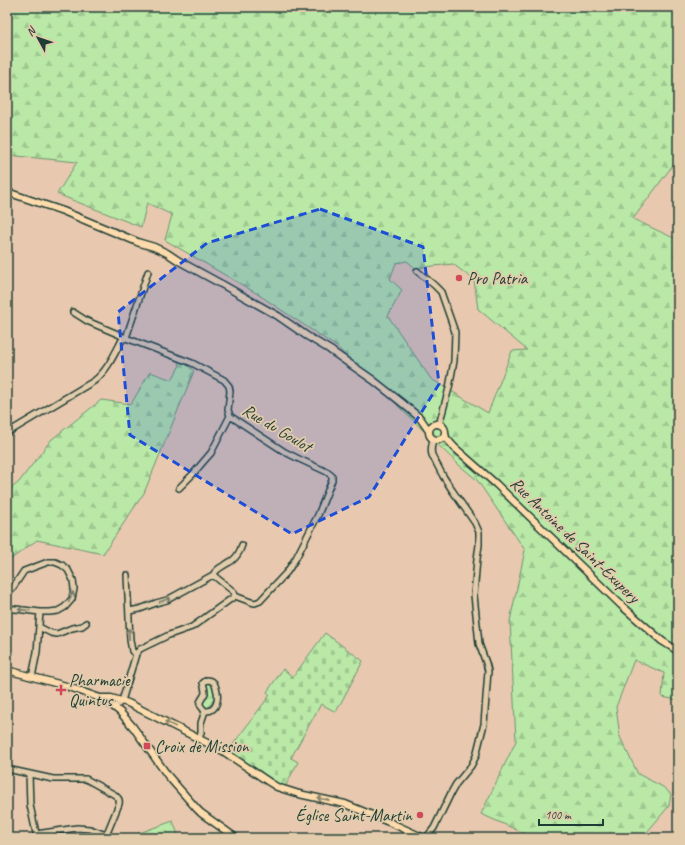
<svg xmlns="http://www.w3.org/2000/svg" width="685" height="845" viewBox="0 0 685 845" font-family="Caveat,sans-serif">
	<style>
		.grass { fill: url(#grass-tufts); stroke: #6c926e }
		.forest { fill: url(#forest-firs); stroke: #6c926e; fill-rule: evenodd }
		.cemetery { fill: url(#cemetery-stones); stroke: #6c926e }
		.park { fill: url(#park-crowns); stroke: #6c926e }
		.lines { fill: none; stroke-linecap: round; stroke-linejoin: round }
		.stream { stroke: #6b95ab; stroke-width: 1.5 }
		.minor-casing { stroke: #1f3d34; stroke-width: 8 }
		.major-casing { stroke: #1f3d34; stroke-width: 9 }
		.minor { stroke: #e3ccac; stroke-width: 5 }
		.major { stroke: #fedbac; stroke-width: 6 }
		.oneway { stroke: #777d6a }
		.oneway2 { stroke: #83846a }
		.marked { fill: #1d4ed8; fill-opacity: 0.2; stroke: #1d4ed8; stroke-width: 3; stroke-dasharray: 8 5; stroke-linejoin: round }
		.poi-dot { fill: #d1495b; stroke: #e3ccac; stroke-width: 1.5 }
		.labels { text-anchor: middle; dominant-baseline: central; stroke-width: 3.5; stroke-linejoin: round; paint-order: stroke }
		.poi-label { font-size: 17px; fill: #1f3d34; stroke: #e3ccac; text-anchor: start }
		.street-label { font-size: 17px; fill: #1f3d34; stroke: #e3ccac }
	</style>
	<defs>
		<pattern id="grass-tufts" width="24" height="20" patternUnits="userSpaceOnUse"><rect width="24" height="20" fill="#b9e8a7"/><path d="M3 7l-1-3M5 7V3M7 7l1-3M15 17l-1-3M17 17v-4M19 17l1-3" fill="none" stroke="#9fc890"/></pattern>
		<pattern id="forest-firs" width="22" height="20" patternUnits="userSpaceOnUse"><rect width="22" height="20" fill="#b9e8a7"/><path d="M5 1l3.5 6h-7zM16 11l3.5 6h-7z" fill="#9fc890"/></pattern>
		<pattern id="cemetery-stones" width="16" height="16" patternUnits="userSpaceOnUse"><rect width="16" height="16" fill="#b9e8a7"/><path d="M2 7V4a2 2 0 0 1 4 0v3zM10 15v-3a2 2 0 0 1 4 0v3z" fill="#9fc890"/></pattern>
		<pattern id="park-crowns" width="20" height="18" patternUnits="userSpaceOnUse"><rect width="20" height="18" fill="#b9e8a7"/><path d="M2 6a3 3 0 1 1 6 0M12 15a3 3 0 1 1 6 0" fill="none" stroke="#9fc890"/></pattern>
	</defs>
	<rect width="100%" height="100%" fill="#e8c9af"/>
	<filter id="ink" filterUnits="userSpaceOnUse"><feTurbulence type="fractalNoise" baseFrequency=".025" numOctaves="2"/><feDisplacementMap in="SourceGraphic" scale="8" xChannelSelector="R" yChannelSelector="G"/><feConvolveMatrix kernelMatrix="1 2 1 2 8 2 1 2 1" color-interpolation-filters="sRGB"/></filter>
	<g filter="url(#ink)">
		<path class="grass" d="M208,682L213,684L217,699L214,698L210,706L211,709H206L202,706C202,698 203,687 208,682Z"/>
		<path class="forest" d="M7,7H291L296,11L315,7H678V158L633,219L678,240V700L662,697L664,673L634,660L616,707L620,737L638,774L663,787L671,794L669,806L642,838H586L567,834L555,838H535L481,814L516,741L510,621L525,550L477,480L459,465L337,347L256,293L165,240L172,215L147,203L141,227L57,194L77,162L7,155ZM407,261L415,268L453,264L474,280L478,309L527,350L512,351L488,413L431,379L388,316L402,290L390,279L396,263Z
			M173,353L194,371L144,493L103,554L37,540L7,562V492L19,482L51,440L101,400L131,404L150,372L172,380L180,365Z"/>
		<path class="cemetery" d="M325,633L363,661L336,712L321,704L303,736L291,758L298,762L285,787L276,783L228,751L270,695L267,692L283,669L293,677Z"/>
		<path class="park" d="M173,821L179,838H136L139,833Z"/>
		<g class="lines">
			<path class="stream" d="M7,189L65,208L145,241"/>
			<g class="minor-casing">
				<path id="minor" d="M417,271L434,285L441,292L455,332L454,361L449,388L439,425
					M73,312L87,321L120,335L124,338
					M126,338L148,272
					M7,433L94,381C107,371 114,355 122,340L126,338
					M179,488L193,474L204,461L211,453L230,416
					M127,575L130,640L132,651L136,654
					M213,575L234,592L235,596
					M7,594L14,586L24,571L48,562H55L62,565L68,570L73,580L74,589L72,599L65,607L58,611L50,612H40
					M7,608L40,612L37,652L32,677
					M129,611L140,609L156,603L167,600L213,575C217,568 222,567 228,563C235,560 240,552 242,545
					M39,627L51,633L57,634L72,628L82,626L86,623
					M207,680C209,680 211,680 213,682C215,683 215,686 216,688C219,697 218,712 205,711C195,701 202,702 205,693C205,690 204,686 203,683Z
					M115,707L122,701L136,654L140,649L169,635L192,627L235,596L251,602L255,603L260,601L287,572L296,558L318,515L332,480V476L327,472L297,458L285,452L230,416L228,410L230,391L229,386L224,380L192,363L126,338
					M199,738L201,733V723L205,711
					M7,769L53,779H86L115,795C118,798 120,799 119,804L105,838
					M29,774L30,805L37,838
					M36,834L77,828L90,829L106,835
					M426,838L434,828L451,793L456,784L471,766L476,756L484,724L488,671L486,663L479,644L474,595L477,559L479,545V532L475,523L452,490L443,476L432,455C430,449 432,445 433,440"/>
			</g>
			<g class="major-casing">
				<path id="major" d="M7,192L63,211L140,243
					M137,242L154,247L167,253L179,261L225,286L278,316L307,336L332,351
					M330,350L373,380L401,402L420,418L429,431
					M429 432a8 8 0 1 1 16 0a8 8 0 1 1-16 0Z
					M445,433L446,438L455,448L496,484L621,605L662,641L678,651
					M7,670L66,686L100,698L109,703L120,712L133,727L168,776L197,809L201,813L236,838
					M100,698H111L128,703L223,751L269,782L277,787L299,794L345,804L389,822L424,838"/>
			</g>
			<use href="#minor" class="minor"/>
			<use href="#major" class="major"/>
		</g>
		<defs><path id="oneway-shaft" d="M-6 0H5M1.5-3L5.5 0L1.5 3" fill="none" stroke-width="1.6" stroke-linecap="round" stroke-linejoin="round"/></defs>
		<g class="oneway">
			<use href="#oneway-shaft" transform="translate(71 597) rotate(-67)"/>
			<use href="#oneway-shaft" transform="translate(165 600) rotate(-20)"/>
			<use href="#oneway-shaft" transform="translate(24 610) rotate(-173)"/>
			<use href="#oneway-shaft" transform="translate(129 634) rotate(-93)"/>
		</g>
		<g class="oneway2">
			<use href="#oneway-shaft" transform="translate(170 724) rotate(-153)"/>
			<use href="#oneway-shaft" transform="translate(323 799) rotate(-168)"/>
		</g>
	</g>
	<path class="marked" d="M320,209L423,247L439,384L369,497L292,534L130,435L118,312L207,243Z"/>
	<g class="poi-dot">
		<circle cx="459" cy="278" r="4"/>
		<path d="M59 684h4v4h4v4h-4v4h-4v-4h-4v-4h4z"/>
		<rect x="143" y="742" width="8" height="8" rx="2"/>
		<circle cx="420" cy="815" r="4"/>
	</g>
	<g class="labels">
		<g class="poi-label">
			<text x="467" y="278">Pro Patria</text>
			<text x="69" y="680">Pharmacie<tspan x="69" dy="20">Quintus</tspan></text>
			<text x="155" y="746">Croix de Mission</text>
			<text x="412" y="815" text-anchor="end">Église Saint-Martin</text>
		</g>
		<g class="street-label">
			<text transform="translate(277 428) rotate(31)">Rue du Goulot</text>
			<text transform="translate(575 540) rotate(44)">Rue Antoine de Saint-Exupery</text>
		</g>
	</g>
	<rect width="685" height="845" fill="none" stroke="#e3ccac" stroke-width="24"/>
	<rect x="12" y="12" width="661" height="821" fill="none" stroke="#1f3d34" stroke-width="1.5" filter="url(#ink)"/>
	<g transform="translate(38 38) rotate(310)" stroke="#e3ccac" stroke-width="3" paint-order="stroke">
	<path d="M0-3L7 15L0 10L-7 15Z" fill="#1f3d34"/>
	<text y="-6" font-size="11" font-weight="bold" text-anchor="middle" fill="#1f3d34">N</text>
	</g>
	<path d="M539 819v6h64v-6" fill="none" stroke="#1f3d34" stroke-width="2"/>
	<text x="545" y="819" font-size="12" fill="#1f3d34" stroke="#e3ccac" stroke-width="3" paint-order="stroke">100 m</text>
</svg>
